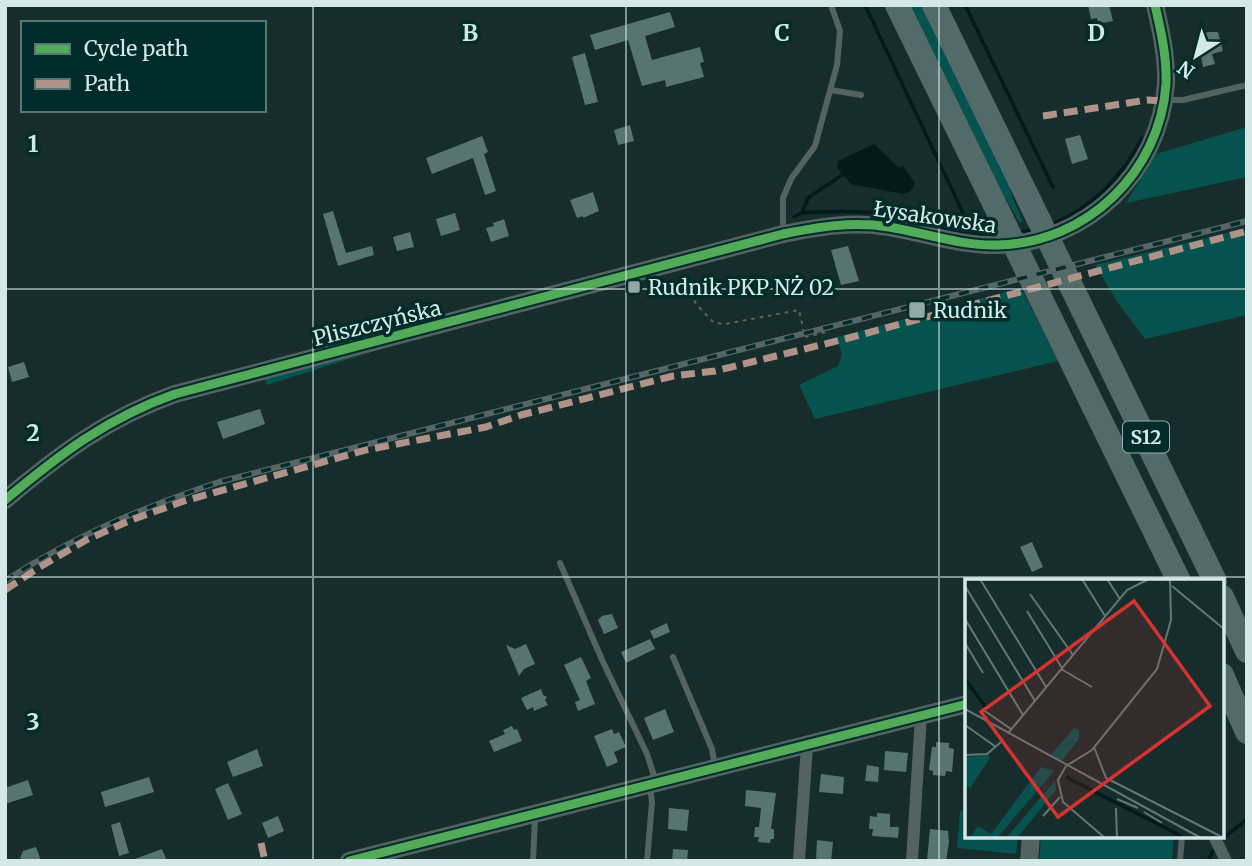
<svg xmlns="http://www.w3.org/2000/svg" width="1252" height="866" viewBox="0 0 1252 866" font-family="Merriweather,serif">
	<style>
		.green { fill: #06524f }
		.water { fill: #021a19 }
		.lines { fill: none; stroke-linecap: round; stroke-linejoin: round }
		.stream { stroke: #021a19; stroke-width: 3.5 }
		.building { fill: #577472 }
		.path { stroke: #586766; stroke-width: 2; stroke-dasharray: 3.5 5; stroke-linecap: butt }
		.lane { stroke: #526362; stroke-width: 6 }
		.street { stroke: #526362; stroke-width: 12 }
		.secondary { stroke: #526362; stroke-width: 18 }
		.highway { stroke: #526b69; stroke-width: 24 }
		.rail-casing { stroke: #566565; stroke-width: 6 }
		.rail { stroke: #012c2a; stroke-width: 3.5; stroke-dasharray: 10; stroke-linecap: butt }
		.quiet { stroke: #af9288; stroke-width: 7; stroke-dasharray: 14 7; stroke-linecap: butt }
		.cycleway-casing { stroke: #012c2a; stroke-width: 13 }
		.cycleway { stroke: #51ab58; stroke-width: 9 }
		.grid { fill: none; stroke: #d4e9e7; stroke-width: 2; stroke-opacity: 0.55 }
		.poi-dot { fill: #92a7a6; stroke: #012c2a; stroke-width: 2.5 }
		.labels { text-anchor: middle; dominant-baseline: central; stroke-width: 7; stroke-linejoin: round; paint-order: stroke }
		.shield { fill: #012c2a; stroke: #95b0ae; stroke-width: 2 }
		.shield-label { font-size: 19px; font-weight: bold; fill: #d4e9e7 }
		.street-label { font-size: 21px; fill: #d4e9e7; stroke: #012c2a }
		.poi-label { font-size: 21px; fill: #d4e9e7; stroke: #012c2a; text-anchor: start }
		.inset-river { fill: none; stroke: #021a19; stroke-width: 3.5 }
		.inset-road { fill: none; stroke: #627877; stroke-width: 2 }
		.view { fill: #d63232; fill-opacity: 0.15; stroke: #d63232; stroke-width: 3.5 }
		.inset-edge { fill: none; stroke: #d4e9e7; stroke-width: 3.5 }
		.grid-label { font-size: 23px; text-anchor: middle; font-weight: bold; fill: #d4e9e7; stroke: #012c2a; stroke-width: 7; stroke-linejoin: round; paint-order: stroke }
	</style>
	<rect width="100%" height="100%" fill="#162d2c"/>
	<path class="green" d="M905,5H925L1008,176L1012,197L1023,221L1019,222L1006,199L993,184Z
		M1247,127V177L1126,203L1156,154Z
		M1247,228V315L1145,339L1118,303L1095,265Z
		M1021,288L1058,361L815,419L799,385L838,366L842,354L837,337Z
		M409,340L267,385L261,372Z
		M960,811L967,812V836H1018L1016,854L957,848Z
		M1041,836H1174L1172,861H1039Z"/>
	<path class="water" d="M874,144L899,168L903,166L915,183L911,191L903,194L851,184L837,168L838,161Z"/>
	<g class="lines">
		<path class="stream" d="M865,5L963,213
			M965,5L1053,187
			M802,213C827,211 853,211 878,213C917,218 961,240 1000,235
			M794,217L802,213L808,198L842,175
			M1052,224C1093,207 1122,177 1142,138
			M1018,232L1035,230
			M1222,839L1245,821
			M1208,861L1213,851"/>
	</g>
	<path class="building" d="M1088,5H1109L1113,21L1098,24L1097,18L1091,19Z
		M670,12L675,27L645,36L652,60L700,47L704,62L700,63L704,77L666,87L665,80L642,86L628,40L595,50L590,35Z
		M1209,32H1218L1223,51L1212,54L1215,64L1203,67L1197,35Z
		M585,53L598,102L585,105L572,57Z
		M630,125L634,141L618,145L614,130Z
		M1080,135L1088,159L1072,164L1065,139Z
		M482,136L488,152L484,154L496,191L485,195L473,158L432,174L426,158Z
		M593,192L599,211L583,218V216L577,218L570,200Z
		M333,211L346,253L372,246L374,255L338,266L323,214Z
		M455,213L460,230L441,236L436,219Z
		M504,219L509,236L491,242L486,228L494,226L493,223Z
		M410,232L414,247L397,251L393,237Z
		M848,246L859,281L841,285L831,250Z
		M24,362L29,377L12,382L8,367Z
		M260,409L265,424L223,439L217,422Z
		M1032,542L1043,567L1032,572L1020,547Z
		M612,614L618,628L604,634L598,620L602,616Z
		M667,623L670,632L654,639L650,631Z
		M650,639L655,649L626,663L621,652Z
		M526,644L535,664L524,669L519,676L506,645L515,649Z
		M581,657L591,678L586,681L595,704L578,711L575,702L580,700L564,665Z
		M541,689L543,695L547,697L545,700L548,705L534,711L533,707L527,710L521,698Z
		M665,709L674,732L653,740L644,718Z
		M512,726L514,730L517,729L522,741L494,752L489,741L505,734L503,730Z
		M612,729L614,734L619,732L626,747L614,752L618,762L607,767L594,736Z
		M936,742L949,743V748L954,749L952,772L946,771L945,776L933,775V771L929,770L932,747H936Z
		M257,749L263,766L233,777L227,762Z
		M885,751L908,753L906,772L884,770Z
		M867,765L879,767L878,782L865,781Z
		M821,774L844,777L843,794L819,792Z
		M149,777L154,792L105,807L101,792Z
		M28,780L33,795L5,804V788Z
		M228,783L242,814L228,820L215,789Z
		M746,790L776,793L771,829H774V839H771L770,843L758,842L759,837H754L755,827H759L761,808L745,806Z
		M669,808L689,810L687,831L668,829Z
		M877,813L890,814V827H899L898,838L872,836L873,829H869L870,816L877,817Z
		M278,816L284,831L268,838L262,823Z
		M120,822L129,853L119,856L111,825Z
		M930,829L948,831L949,842L946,861L927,860Z
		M817,840L833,842L831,861H816Z
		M36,847L41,861H24L20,858L23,851Z
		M162,849L167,861H133L132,860Z
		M673,849L688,850L687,861H672Z"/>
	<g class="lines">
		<path class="path" d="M684,277L696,304L714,323L725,324L799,310L805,337L826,332"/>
		<path class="lane" d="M831,90L861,95
			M1166,100H1183L1247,85
			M783,234V198L791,179L815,146L837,65L840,31L831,5
			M560,563L603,662L647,754L656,782
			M673,657L712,749L715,766
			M533,861L535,817
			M647,861L652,802L650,786
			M1180,861L1182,836"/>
		<path class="street" d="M1214,836L1226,861
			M799,861L807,746
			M912,861L921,716"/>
		<path class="secondary" d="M5,500C60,454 107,418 175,394L783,234C818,227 852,221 889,227C925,233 961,246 998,245C1087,243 1160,172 1166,84C1167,57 1161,31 1155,5
			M349,861L967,704
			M1029,861L1031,836"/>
		<path class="highway" d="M897,5L1179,581
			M934,5L1215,581
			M1222,597L1247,651
			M1222,675L1247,732"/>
		<g class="rail-casing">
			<path id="rail" d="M5,581C71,537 144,507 219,482L1247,221"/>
		</g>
		<use href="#rail" class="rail"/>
		<path class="quiet" d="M1043,116L1147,100L1164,101
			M5,590L38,568L86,540L131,520L184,501L366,450L486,427L521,415L673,376L715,371L845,339L1247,231
			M261,843L265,861"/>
		<g class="cycleway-casing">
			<path id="cycleway" d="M5,500C60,454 107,418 175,394L783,234C818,227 852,221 889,227C925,233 961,246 998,245C1087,243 1160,172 1166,84C1167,57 1161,31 1155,5
				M349,861L967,704"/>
		</g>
		<use href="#cycleway" class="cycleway"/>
	</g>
	<path class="grid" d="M313,5V861M626,5V861M939,5V861M5,289H1247M5,577H1247"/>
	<g class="poi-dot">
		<rect x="627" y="280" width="14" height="14" rx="3.5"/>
		<rect x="908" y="301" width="18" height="18" rx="3.5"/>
	</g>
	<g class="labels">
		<rect class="shield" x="1123" y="421.5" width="46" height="31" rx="5"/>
		<g class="shield-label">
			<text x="1146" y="437">S12</text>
		</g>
		<g class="street-label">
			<text transform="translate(935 217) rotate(8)">Łysakowska</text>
			<text transform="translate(377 323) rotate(-14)">Pliszczyńska</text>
		</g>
		<g class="poi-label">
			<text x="648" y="287">Rudnik PKP NŻ 02</text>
			<text x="933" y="310">Rudnik</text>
		</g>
	</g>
	<g transform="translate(965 579)">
		<rect width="259" height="259" fill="#162d2c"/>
		<path d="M109,149L114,151V160L96,183L85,177ZM23,176L25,179L5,209L0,206V178ZM76,188L89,192L32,259H5L13,247L26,255ZM90,202L91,211L52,259H41Z" fill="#06524f"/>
		<path class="inset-river" d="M0,100L22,130M101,198L216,257"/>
		<path class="inset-road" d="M15,0L81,108M117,0L140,37M142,0L155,20M0,7L70,122M207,7L259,50M65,15L108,76M62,32L97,89M0,40L58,136M0,64L18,94M96,90L127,108M0,130L236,259M17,130L46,150M0,146L31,168M44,153L162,11L184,0M129,168L141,199L259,259M0,176L22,175L36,163M152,220L173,229M151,229L152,259M179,233L197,244M78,237L95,218M140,259L98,223L93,201L101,187L127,171L192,90L206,41L205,0"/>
		<path class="view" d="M169,22L245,127L93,238L16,133Z"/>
		<rect width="259" height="259" class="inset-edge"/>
	</g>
	<g class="grid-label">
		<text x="470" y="41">B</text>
		<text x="782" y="41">C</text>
		<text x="1096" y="41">D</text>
		<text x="33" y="152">1</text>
		<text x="33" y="441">2</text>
		<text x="33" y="730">3</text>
	</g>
	<rect width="1252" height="866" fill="none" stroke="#d4e9e7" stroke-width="14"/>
	<rect x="21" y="21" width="245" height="91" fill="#012c2a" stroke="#557876" stroke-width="2"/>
	<rect x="35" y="44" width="35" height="10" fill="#51ab58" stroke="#557876" stroke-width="2"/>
	<text x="84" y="56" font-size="21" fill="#d4e9e7">Cycle path</text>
	<rect x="35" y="79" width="35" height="10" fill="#af9288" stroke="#557876" stroke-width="2"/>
	<text x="84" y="91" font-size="21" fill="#d4e9e7">Path</text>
	<g transform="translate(1196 56) rotate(216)" stroke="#012c2a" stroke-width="5" paint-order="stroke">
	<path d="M0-5L12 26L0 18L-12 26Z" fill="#d4e9e7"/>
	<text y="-10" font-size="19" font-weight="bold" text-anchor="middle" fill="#d4e9e7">N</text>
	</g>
</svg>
